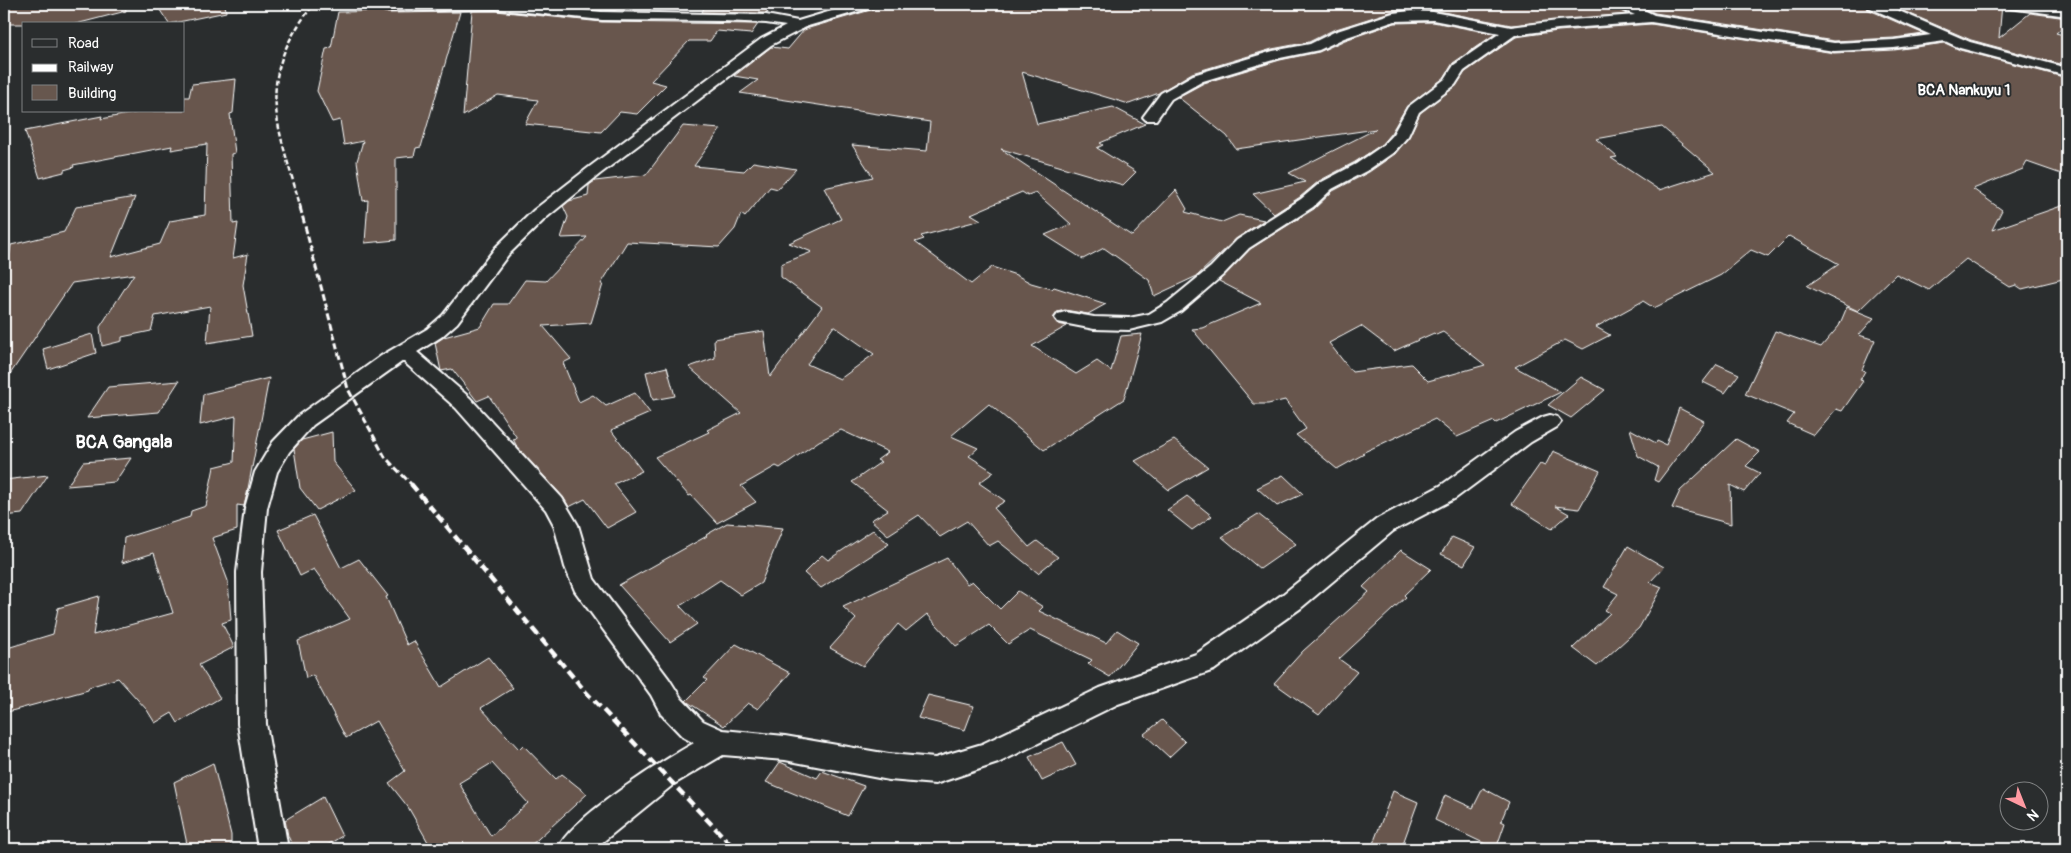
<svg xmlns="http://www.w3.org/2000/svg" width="2071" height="853" viewBox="0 0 2071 853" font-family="Pangolin,sans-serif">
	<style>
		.building { fill: #67574e; stroke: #fff; fill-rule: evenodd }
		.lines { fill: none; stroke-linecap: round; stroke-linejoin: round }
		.minor-casing { stroke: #fff; stroke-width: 4 }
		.minor { fill: #2a2d2e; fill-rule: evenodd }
		.rail-far2 { stroke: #fff; stroke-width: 2.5; stroke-dasharray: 5 2.5; stroke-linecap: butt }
		.rail-far1 { stroke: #fff; stroke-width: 3; stroke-dasharray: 7 3; stroke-linecap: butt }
		.rail { stroke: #fff; stroke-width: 4.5; stroke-dasharray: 9 4.5; stroke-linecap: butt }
		.labels { text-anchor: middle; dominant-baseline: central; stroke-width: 4; stroke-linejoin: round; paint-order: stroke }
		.far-quarter-label { font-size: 15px; font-weight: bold; fill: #fff; stroke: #2a2d2e }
		.quarter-label { font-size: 18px; font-weight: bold; fill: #fff; stroke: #2a2d2e }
	</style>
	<rect width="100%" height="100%" fill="#2a2d2e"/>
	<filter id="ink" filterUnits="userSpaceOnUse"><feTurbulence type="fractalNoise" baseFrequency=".02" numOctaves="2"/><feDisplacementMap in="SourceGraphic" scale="10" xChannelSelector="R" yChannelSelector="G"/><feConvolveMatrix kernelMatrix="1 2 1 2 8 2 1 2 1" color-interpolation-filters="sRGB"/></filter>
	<g filter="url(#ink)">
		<path class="building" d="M17,4H125L126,11L76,24H4V6Z
			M156,4H225L226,12L169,24Z
			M538,4H622L615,10Z
			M706,4H774L767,13L702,12Z
			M876,4H1614L1616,9L1627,14L1511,25L1433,10L1411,9L1393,11L1333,30L1309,42L1272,49L1192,73L1159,93L1129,104L1022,72L1037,124L1113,107L1145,124L1100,143L1103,145L1097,148L1136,172L1123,185L1001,149L1132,236L1176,190L1187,209L1185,212L1222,222L1239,215L1264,220L1236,239L1197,276L1154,296L1149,280L1104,248L1083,259L1045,235L1071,224L1036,193L1028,196L1022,192L971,214L981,220L921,236L924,239L915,242L971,284L992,267L1016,275L1031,283L1052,289L1054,287L1106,304L1088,314L1065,310L1057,312L1054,319L1058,324L1067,326L1032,346L1076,374L1097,361L1111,371L1121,336L1142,334L1124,399L1044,450L989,404L951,436L978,448L969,456L994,472L979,483L1005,501L994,508L1029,547L1037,541L1058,557L1038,573L998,541L989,546L967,521L940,537L919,515L888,535L871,520L888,510L852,482L881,462L877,460L888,452L841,430L819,441L780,468L776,466L741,486L756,502L717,523L691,495L689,496L655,457L709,432L707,430L741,413L689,367L715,358L714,339L764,331L770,377L822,307L781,277V264L812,252L789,243L841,219L824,188L873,177L852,145L927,151L930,122L740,93L758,80L734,76L771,47L788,49L804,30L809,28L874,9ZM834,326L874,354L840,379L807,364Z
			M1636,4H1865L1867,9L1924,34L1894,38L1834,41L1655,13Z
			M1887,4H2002L1999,38L2030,13L2067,18V24L2056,33L2067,36V66L1971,40Z
			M382,11L388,13L460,12L421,147L416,148L414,156L396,158V240L365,243L368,200L363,201L357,161L363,141L344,145L340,120L332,122L317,91L326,49L331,48L338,12Z
			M472,11H496L602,22L758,24L751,34L717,31L710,41H689L651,81L666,85L637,114L620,112L601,132L525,124L538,100L498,95L463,116Z
			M1433,22L1495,34L1453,63L1444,78L1407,106L1391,133L1381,145L1355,162L1319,181L1300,197L1274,214L1253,194L1305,182L1289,173L1376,129L1236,149L1227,136L1178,97L1204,83L1280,60L1319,52L1345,40L1395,23Z
			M1651,24L1834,53L1894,50L1945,43L1960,50L2067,78V176L2027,162L2023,169L1973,189L2002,210L1992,230L2067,204V278L2022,289L2016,285L2010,287L1966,259L1929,290L1896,274L1858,311L1807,286L1839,264L1789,236L1768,257L1751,250L1721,275L1654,308L1643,301L1596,327L1610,335L1583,349L1565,340L1515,367L1561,392L1496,423L1494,421L1457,437L1435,419L1362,453L1364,454L1337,469L1296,435L1306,429L1285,400L1268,404H1254L1192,329L1202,328L1261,303L1219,281L1250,249L1314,209L1333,191L1369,172L1395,154L1409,137L1420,113L1456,86L1465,72L1516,37L1558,31ZM1662,127L1715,172L1659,190L1611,158L1617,157L1596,139ZM1361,326L1394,351L1434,333L1436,335L1443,332L1485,365L1428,381L1411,364L1352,372L1329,343Z
			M236,79L233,113L230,114L235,153L231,154L233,224L238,223L233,258L248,254L243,285L252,336L207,343L210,306L155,316L151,331L122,337V341L102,346L100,327L134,274L72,283L4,383V259L9,258L11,245L64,232L76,207L135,197L111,257L160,244L170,221L205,215L207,144L171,150L172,146L73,165L74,167L64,170V172L40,178L25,131L102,116L101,119L145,111H184V97H189L192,84Z
			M683,126L721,129L694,166L744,171L753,162L796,169L778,189L770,187L745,217L741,214L735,229L719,247L627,242L601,284H603L591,323L543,326L571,359L563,363L579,402L593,395L606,406L635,393L650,413L611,430L642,471L614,484L636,512L607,528L585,499L569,507L563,497L517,447L513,439L517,438L489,396L477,401L452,369L441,371L435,343L444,337L480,327L494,304H508L525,280L546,281L587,237L561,238L568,217L563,206L569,201L588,196L589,185L595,181L646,175Z
			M1847,307L1874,318L1859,335L1875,340L1862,370L1865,371L1860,380L1863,381L1842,411L1836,409L1814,435L1787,423L1794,414L1745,394L1775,331L1821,347L1839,326Z
			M92,334L96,353L48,369L43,349Z
			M1717,364L1739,374L1725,393L1703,382Z
			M667,367L675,396L653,400L646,372Z
			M1581,377L1605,390L1571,418L1548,405Z
			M269,378L247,494L244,506L237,505V530L212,538L228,581L231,620L222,623L234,647L199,665L220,698L178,723L172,713L155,723L147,710L118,678L89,687L88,690L4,713V649L53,634L58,608L99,596L93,635L173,613L154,553L122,563L124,538L190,517L191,511L206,506L214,467L234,462L236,416L200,425L203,394Z
			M179,381L159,412L87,418L108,387Z
			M1679,408L1704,421L1658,482L1654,480L1658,467L1638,456L1630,429L1656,443L1657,441L1666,445Z
			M332,432L333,462L356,490L317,510L300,488L294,449L302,440Z
			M1736,439L1760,452L1746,466L1760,473L1744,492L1730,485L1731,524L1672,508L1680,491Z
			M1174,440L1208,467L1169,490L1135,461Z
			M1553,451L1600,471L1579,509L1555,506L1569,514L1552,529L1512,504L1540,464L1545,466Z
			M131,458L115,482L67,486L83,462Z
			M48,475L22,514L4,516V480Z
			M1283,475L1303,494L1277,506L1257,488Z
			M1187,496L1212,516L1192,530L1167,510Z
			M1258,514L1296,544L1260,569L1222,537Z
			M313,515L341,568L359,559L388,596L386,597L407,645L414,641L441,687L488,657L513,688L481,708L519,749L523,745L556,779L562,774L587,794L527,849H432L408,807L389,783L405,771L376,721L346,738L313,675L306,678L298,641L350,619L314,569L300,576L278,530ZM492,763L528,803L491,836L459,783Z
			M727,523L783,528L761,583L741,595L720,580L680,606L697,624L670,642L619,585L707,536L706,535Z
			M873,530L889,544L821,588L804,573L822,555L828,560Z
			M1452,537L1475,547L1464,565L1441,554Z
			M1628,546L1664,567L1650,582L1662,587L1639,628L1597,666L1573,648L1610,613L1605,610L1618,594L1604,587Z
			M1401,550L1431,569L1404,595L1406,597L1339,659L1357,672L1319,715L1274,683L1303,651L1369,592L1363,587Z
			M947,558L967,584L972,581L1000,609L1018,591L1043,607L1039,611L1106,643L1117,630L1138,643L1110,677L1088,664L1092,660L1030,630L1008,644L989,625L956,646L927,614L906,631L898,624L863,666L830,648L856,619L843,607Z
			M736,644L790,673L758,709L748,703L724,726L686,701L707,680L704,678Z
			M928,695L974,706L965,730L918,718Z
			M1162,720L1185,742L1169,757L1144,734Z
			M1063,742L1076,765L1042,781L1029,757Z
			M780,762L817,778L822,771L864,786L848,816L766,782Z
			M213,763L231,835V849H188L174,782Z
			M1483,788L1509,802L1501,821L1505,823L1496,849L1435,820L1445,795L1473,808Z
			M1393,791L1418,802L1401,849H1371Z
			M323,797L342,836L321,849H294L288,836L285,820Z"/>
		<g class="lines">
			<g class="minor-casing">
				<path id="minor" d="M383,4H521L602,12L766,15L798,21L855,4H874L873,7L808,26L771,45L600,174L546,218L508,255L457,323L441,337L417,352L470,398L562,498L578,525L594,579L669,679L681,698L703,721L723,730L785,736L889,754L935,758L982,744L1100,688L1196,654L1283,594L1377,519L1440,486L1515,432L1543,417L1550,415L1557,417L1561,422L1557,427L1531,442L1456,498L1393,531L1301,608L1214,670L1118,704L998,763L935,784L889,780L785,760L723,755L674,784L594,849H558C569,819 664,760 694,743L683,737L661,714L651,695L575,591L565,567L554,525L546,510L456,408L403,361L313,425L289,452L277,472L267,508L261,572L266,724L288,849H258L238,724L237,572L245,508L255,472L273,442L299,415L381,356L427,329L443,315L496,247L534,210L588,168L761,39L786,26L766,23L724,21L602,20L496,9L388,11L383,10L382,7Z
					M1616,4H1632L1654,15L1834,43L1894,40L1931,35L1868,7L1867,4H1883L1970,42L2067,68V76L1960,48L1945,41L1894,48L1834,51L1651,22L1558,29L1515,35L1464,71L1455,85L1419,112L1408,136L1394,152L1368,170L1332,189L1313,207L1249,248L1223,275L1181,311L1162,322L1129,330L1094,329L1058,322L1055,318L1058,314L1065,312L1094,317L1129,318L1149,314L1167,303L1211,267L1237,240L1301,199L1320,183L1356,164L1382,146L1393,134L1408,107L1445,79L1454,65L1500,33L1433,20L1395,21L1344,38L1319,50L1280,58L1203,81L1171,99L1156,120H1146L1143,117L1161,93L1193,75L1273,51L1310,44L1334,32L1393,13L1411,11L1433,12L1511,27L1558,21L1635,15L1617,7Z
					M2004,4H2036L2067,8V16L2010,8L2005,7Z"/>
			</g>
			<use href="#minor" class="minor"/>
			<path class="rail-far2" d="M301,209C278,123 252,81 314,4"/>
			<path class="rail-far1" d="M300,207L348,389L385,457L412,485"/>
			<path class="rail" d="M411,484L584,690L735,849"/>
		</g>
	</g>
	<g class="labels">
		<g class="far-quarter-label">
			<text x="1964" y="90">BCA Nankuyu 1</text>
		</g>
		<g class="quarter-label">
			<text x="124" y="442">BCA Gangala</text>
		</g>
	</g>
	<rect width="2071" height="853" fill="none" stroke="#2a2d2e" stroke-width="20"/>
	<rect x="10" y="10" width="2051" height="833" fill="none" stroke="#fff" stroke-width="2" filter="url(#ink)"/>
	<rect x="22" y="22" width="162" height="90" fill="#2a2d2e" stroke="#7f8182"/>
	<rect x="32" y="39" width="25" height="8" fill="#2a2d2e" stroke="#7f8182"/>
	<text x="68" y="48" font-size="15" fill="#ffffff">Road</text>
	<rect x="32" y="64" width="25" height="8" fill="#ffffff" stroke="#7f8182"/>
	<text x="68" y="72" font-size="15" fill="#ffffff">Railway</text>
	<rect x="32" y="85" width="25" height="15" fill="#67574e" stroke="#7f8182"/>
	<text x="68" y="98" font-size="15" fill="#ffffff">Building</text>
	<g transform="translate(2024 806) rotate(137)"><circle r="24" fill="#2a2d2e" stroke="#7f8182"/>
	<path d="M0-4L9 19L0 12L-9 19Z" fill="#ff9aa2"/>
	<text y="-8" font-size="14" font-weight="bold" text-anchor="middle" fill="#ffffff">N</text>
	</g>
</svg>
